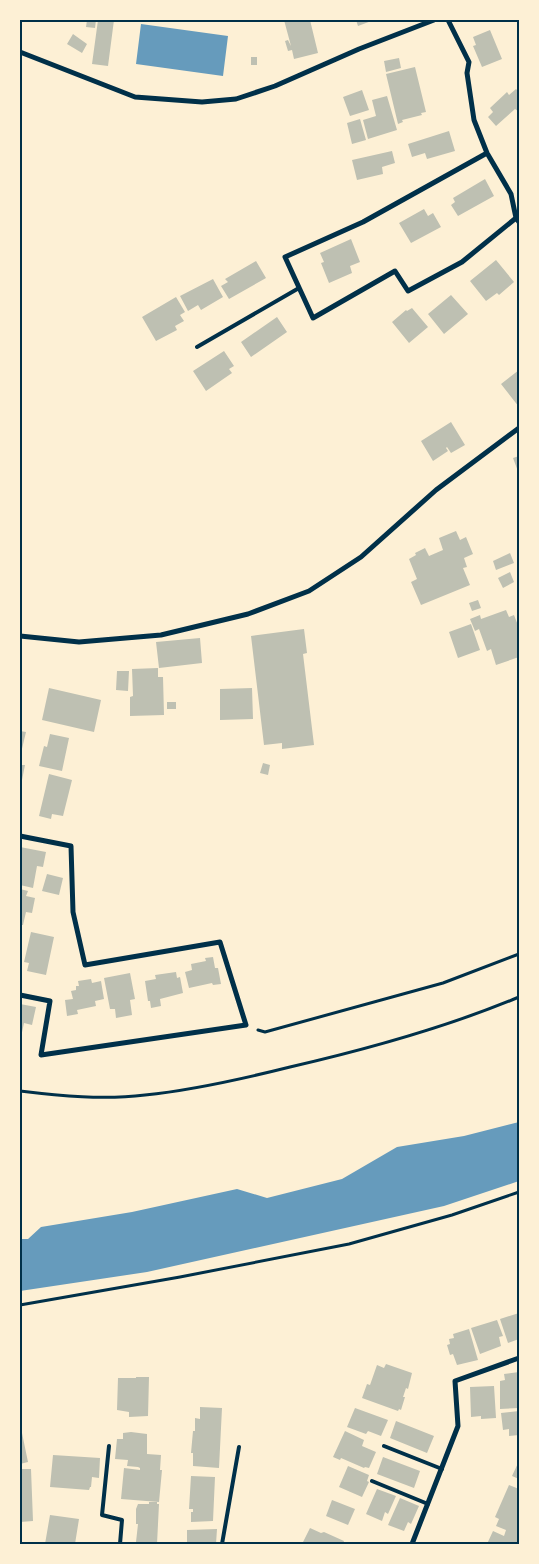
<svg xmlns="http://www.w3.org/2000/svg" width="539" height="1564" viewBox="0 0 539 1564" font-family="Arial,sans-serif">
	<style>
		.water { fill: #669bbc }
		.building { fill: #bec0b2 }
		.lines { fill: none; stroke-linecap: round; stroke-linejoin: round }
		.path { stroke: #003049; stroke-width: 3 }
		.service { stroke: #003049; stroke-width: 4 }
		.minor { stroke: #003049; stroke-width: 5 }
		.neatline { fill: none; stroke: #003049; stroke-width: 2 }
	</style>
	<rect width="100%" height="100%" fill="#fdf0d5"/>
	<path class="water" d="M141,24L228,36L223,76L136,64Z
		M519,1122V1181L444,1206L147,1272L20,1291V1239H28L41,1227L132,1212L237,1189L267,1198L342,1179L397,1147L464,1136Z"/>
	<path class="building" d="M87,20H96L95,28L86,27Z
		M98,20H114L108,66L92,64Z
		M284,20H310L318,53L294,59L292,50L288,51L285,41L288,40L291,46Z
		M356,20H374L358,26Z
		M490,30L502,59L482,67L473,46L476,45L473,37Z
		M73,34L87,44L82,53L67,44Z
		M251,57H257V65H251Z
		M399,58L401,68L386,72L384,61Z
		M415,67L426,112L421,113L422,115L402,120L403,122L398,124L386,74Z
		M516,89L519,92V110L518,111L515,109L496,126L488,117L493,112L490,108L507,92L509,95Z
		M362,90L369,110L350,116L343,97Z
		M387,96L397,130L368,139L363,120L376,116L372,100Z
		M360,119L366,140L352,144L347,123Z
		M449,131L455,151L427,159L425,153L412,157L408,144Z
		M392,151L395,163L382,167L383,174L357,180L352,160Z
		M485,179L494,196L458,216L451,205L455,202L453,198Z
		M424,209L428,216L433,213L441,227L411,243L399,223Z
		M351,239L360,262L350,266L352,273L329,283L321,263L324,262L320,253Z
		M496,260L514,282L499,295L497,293L486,301L470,281Z
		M256,261L266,278L229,299L221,286L228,282L225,279Z
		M213,279L223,297L201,310L198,305L188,311L180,296Z
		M451,295L468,314L444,334L428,314Z
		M176,297L185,312L180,315L184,321L175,326L177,330L156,341L142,317Z
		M412,308L428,327L409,343L392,322L406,310L407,311Z
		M277,317L287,332L251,357L241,342Z
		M224,351L234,366L229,369L232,373L206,391L193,371Z
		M519,370V407L501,384Z
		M451,422L465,445L451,453L447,447L446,448L448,451L433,461L421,441Z
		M519,456V474L513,458Z
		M456,531L460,540L466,537L473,554L464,558L467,567L463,568L470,585L421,605L411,582L417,579L409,559L416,555L415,553L425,548L429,556L443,550L439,538Z
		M510,553L514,563L496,570L493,561Z
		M510,572L514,582L503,588L498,578Z
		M478,600L481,608L472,611L469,603Z
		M506,610L509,617L514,615L519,628V657L496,665L491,649L487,651L479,629L475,631L470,619L480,615L481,619Z
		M471,624L480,650L458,658L449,632Z
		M304,629L307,653L303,654L314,745L282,749V743L264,745L251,636Z
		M200,638L202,663L159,668L156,642Z
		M158,668V677H163L164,715L130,716V697L133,696L132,669Z
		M117,671H129L128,691L116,690Z
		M49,688L101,700L94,732L42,720Z
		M252,688L253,719L220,720V689Z
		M167,702H176V709H167Z
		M20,731L26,732L21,753H20Z
		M50,734L69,738L62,771L39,766L44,746L47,747Z
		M263,763L270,765L268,775L260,773Z
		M20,765H25L21,785H20Z
		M49,774L72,780L63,816L52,814L51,819L39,816Z
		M20,847L46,852L43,867L37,866L33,888L20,885Z
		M47,874L63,878L59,895L42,891Z
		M20,889L28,891L26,896L35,898L32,913L26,912L23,925H20Z
		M31,932L54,937L46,975L27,971L29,963L24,962Z
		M213,957L215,968H218L221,984L213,985L212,983L189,988L185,972L192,970L191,964L206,961L205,958Z
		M176,972L177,978L180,977L183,993L160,999L161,1006L151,1008L150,1001H148L145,981L156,979L155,975Z
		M130,973L135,999L130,1000L132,1015L116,1018L115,1009H110L104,978Z
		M91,979L92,983L101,981L104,999L95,1001L96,1006L77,1010L78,1014L67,1016L65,1000L73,999L71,991L76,990V986H79L78,981Z
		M20,1004L36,1007L32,1025L24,1023L21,1037Z
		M519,1313V1339L508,1343L500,1319Z
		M497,1320L503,1336L499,1337L501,1346L480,1354L471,1328Z
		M469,1329L478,1360L457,1365L453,1354L450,1355L447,1345L450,1344L449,1339L454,1338L453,1334Z
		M386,1364L412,1373L408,1389L406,1388L403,1397H405L401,1410L399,1409L398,1411L362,1398L367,1384L370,1385L377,1365L384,1368Z
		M519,1372V1408L500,1409V1381L505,1380L504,1374Z
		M136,1377H149L148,1416L129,1417V1412L117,1410L118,1378H136Z
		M494,1386L496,1418L481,1419V1416L471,1417L470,1387Z
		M200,1407L222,1408L219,1468L193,1466V1453H191L193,1431H195V1418L200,1419Z
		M355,1408L388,1420L381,1436L368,1431L366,1434L347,1427Z
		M519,1411V1435L509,1436V1429L503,1430L501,1413Z
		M396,1421L434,1436L427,1453L390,1438Z
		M345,1431L364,1440L362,1446L376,1452L369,1468L365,1467L364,1468L341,1458L340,1460L333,1457Z
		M131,1432L147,1434V1454L161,1455L160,1470H162L159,1502L121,1499L124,1468L140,1470V1468L138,1467L127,1466L128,1460L115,1459L117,1439H123V1433Z
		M22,1433L28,1462L20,1464V1434Z
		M53,1455L100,1458L99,1478L92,1477L91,1487H90L89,1490L50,1487Z
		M383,1457L420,1471L414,1488L377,1474Z
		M519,1461V1479L512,1476Z
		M348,1466L369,1475L367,1481L369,1482L362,1497L339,1487Z
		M20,1469H31L33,1521L20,1522Z
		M191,1476L215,1477L213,1521L191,1522V1512H193V1509H189Z
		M509,1485L519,1489V1501L517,1504L519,1505V1544H487L493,1531L504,1536L506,1530L496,1526L499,1519L495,1517Z
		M377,1489L396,1496L388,1514L385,1512L382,1521L366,1514Z
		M400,1498L419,1506L411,1524L408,1522L404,1531L388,1525Z
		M332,1500L355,1509L348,1525L326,1516Z
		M149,1502H157V1504H159L157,1544H138V1542H136L138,1524H136V1509L138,1504H149Z
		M50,1515L79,1519L75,1544H45Z
		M310,1528L321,1533L324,1532L344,1541L343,1544H307L303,1542Z
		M217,1529L216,1544H187V1530Z"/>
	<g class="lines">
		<path class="path" d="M258,1030L265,1032L443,983L519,954
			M20,1091C61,1096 103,1100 145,1095C194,1090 242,1079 290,1067C368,1049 445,1028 519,997
			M20,1305L180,1277L349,1244L452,1215L519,1192"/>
		<path class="service" d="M197,347L299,288
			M109,1446L102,1515L122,1520L120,1544
			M384,1446L442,1469
			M372,1481L428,1504
			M222,1544L239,1447"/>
		<path class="minor" d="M448,20L469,62L467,73L474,120L487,153L511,194L516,218L519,222
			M20,52L135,97L202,102L236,99L275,86L359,49L434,20
			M487,153L363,222L285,257L313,318L395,271L408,291L462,262L516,218
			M20,636L79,642L161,635L248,614L309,591L361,557L436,490L519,428
			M20,836L71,846L73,912L85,965L220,942L246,1025L41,1055L50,1001L20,995
			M412,1544L458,1426L455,1381L519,1358"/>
	</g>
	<rect width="539" height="1564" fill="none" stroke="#fdf0d5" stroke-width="42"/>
	<rect x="21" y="21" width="497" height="1522" class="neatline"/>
</svg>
